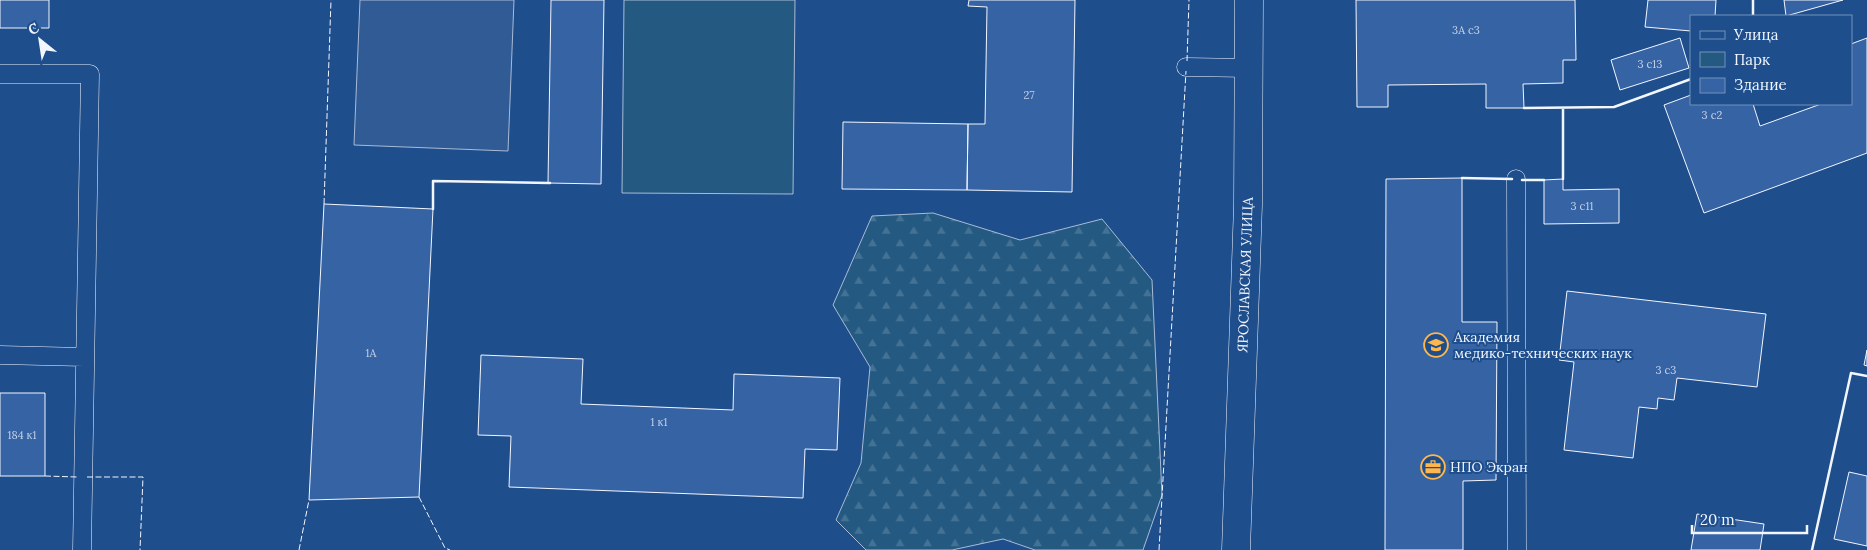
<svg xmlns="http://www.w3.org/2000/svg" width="1867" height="550" viewBox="0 0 1867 550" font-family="Lora,serif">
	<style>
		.forest { fill: url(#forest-firs); stroke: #a8bbd7 }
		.green { fill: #245a82; stroke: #a8bbd7 }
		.parking { fill: #305b95; stroke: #a8bbd7 }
		.building { fill: #3563a3; stroke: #f2f6ff }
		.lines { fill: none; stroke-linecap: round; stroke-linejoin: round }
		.service-casing { stroke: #f2f6ff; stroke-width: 19 }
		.minor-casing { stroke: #f2f6ff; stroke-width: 29 }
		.service { stroke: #1f4e8c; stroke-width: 18 }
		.minor { stroke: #1f4e8c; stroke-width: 28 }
		.fence { stroke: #f2f6ff; stroke-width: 1; stroke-dasharray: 6 2.5; stroke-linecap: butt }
		.wall { stroke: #f2f6ff; stroke-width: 2.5 }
		.labels { text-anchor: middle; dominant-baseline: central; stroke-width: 4; stroke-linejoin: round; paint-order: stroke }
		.number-label { font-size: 11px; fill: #c3d1e8 }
		.street-label { font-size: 14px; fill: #f2f6ff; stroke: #1f4e8c }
		.poi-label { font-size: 14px; fill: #f2f6ff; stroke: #1f4e8c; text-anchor: start }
	</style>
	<defs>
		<pattern id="forest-firs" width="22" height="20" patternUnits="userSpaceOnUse" patternTransform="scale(1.25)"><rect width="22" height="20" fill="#245a82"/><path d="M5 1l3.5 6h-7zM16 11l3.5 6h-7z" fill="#447295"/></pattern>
	</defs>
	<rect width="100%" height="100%" fill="#1f4e8c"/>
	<path class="forest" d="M933,213L1020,240L1102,219L1152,280L1162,495L1143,550H1035L1003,539L952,550H866L836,520L861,463L870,367L833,305L872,216Z"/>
	<path class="green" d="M624,0H795L793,194L622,193Z"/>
	<path class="parking" d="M360,0H514L508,151L354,145Z"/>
	<path class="building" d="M0,0H49V28H0Z
		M551,0H604L601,184L548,183Z
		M969,0H1075L1072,192L967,190L968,124H985L987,7L968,6Z
		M1356,0H1575L1576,60H1563V83L1523,84L1524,108H1486V84L1388,85V107H1357Z
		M1648,0H1716L1715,16H1691V31L1645,27Z
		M1784,0H1843L1786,16Z
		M1680,38L1689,68L1620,90L1611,60Z
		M1867,38V153L1704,213L1664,105L1691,95V104H1753L1760,126L1821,104H1851V44Z
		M843,122L968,124L967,190L842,189Z
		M1462,178V322H1497L1496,480L1463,481V550H1385L1386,179Z
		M1563,179V190L1619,189V223L1544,224V180Z
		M324,204L433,209L419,497L309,500Z
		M1567,291L1766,314L1757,387L1677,378L1674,400L1658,398L1657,409L1639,407L1633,458L1564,450L1574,362L1559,360Z
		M1867,350V366L1864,365Z
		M481,355L583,359L581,404L733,410L734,374L840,378L837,450L805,449L803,498L509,487L511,436L478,435Z
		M0,393H45V476H0Z
		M1849,472L1867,476V546L1834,539Z
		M1697,514L1764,524L1760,550H1691Z"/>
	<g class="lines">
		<g class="service-casing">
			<path id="service" d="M1186,67L1248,68
				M0,74H90L82,550
				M1516,179L1517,550
				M0,355L84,357"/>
		</g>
		<g class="minor-casing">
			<path id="minor" d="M1236,550L1248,205L1249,0"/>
		</g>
		<use href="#service" class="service"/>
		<use href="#minor" class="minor"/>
		<path class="fence" d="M1187,61L1189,0
			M324,204L331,0
			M45,476L77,477
			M87,477H143L140,550
			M419,497L445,548L450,550
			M299,550L309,500
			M1159,550L1186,71"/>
		<path class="wall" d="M1753,0V16
			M1524,108L1614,107L1691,79
			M1462,178L1512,179
			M1563,179V108
			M1522,180H1544
			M433,209V181L550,183
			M1812,550L1851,373L1867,376"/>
	</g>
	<defs>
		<g id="university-ring" transform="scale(1.25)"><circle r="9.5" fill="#1f4e8c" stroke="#ffb74d" stroke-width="1.5"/><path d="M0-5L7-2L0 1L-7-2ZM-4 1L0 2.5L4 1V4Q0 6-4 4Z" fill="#ffb74d"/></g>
		<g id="office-ring" transform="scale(1.25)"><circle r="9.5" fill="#1f4e8c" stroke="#ffb74d" stroke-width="1.5"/><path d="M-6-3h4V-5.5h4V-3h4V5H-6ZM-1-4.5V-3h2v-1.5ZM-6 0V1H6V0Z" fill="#ffb74d"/></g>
	</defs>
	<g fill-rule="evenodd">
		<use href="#university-ring" x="1436" y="345"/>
		<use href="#office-ring" x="1433" y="467"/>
	</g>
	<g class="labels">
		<g class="number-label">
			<text x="1466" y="30">3А с3</text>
			<text x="1650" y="64">3 с13</text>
			<text x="1029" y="95">27</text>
			<text x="1712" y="115">3 с2</text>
			<text x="1582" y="206">3 с11</text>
			<text x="371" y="353">1А</text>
			<text x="1666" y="370">3 с3</text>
			<text x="659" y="422">1 к1</text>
			<text x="22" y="435">184 к1</text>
		</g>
		<g class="street-label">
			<text transform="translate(1245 275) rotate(-88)">ЯРОСЛАВСКАЯ УЛИЦА</text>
		</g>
		<g class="poi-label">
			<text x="1454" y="337">Академия<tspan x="1454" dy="16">медико-технических наук</tspan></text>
			<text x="1450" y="467">НПО Экран</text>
		</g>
	</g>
	<rect x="1690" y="15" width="162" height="90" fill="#1f4e8c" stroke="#7391ba"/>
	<rect x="1700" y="31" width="25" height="8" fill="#1f4e8c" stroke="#7391ba"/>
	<text x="1734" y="40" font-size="15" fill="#f2f6ff">Улица</text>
	<rect x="1700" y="52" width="25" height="15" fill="#245a82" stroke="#7391ba"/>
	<text x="1734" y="65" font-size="15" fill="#f2f6ff">Парк</text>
	<rect x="1700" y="78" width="25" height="15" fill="#3563a3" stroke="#7391ba"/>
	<text x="1734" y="90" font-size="15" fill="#f2f6ff">Здание</text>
	<g transform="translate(40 40) rotate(330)" stroke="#1f4e8c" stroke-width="4" paint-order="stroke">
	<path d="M0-4L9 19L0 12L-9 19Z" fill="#f2f6ff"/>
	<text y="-8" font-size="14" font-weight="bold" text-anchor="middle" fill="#f2f6ff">С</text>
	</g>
	<path d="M1692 525v8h115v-8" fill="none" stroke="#f2f6ff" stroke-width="2.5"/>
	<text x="1700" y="525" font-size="15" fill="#f2f6ff" stroke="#1f4e8c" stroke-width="4" paint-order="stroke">20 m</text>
</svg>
